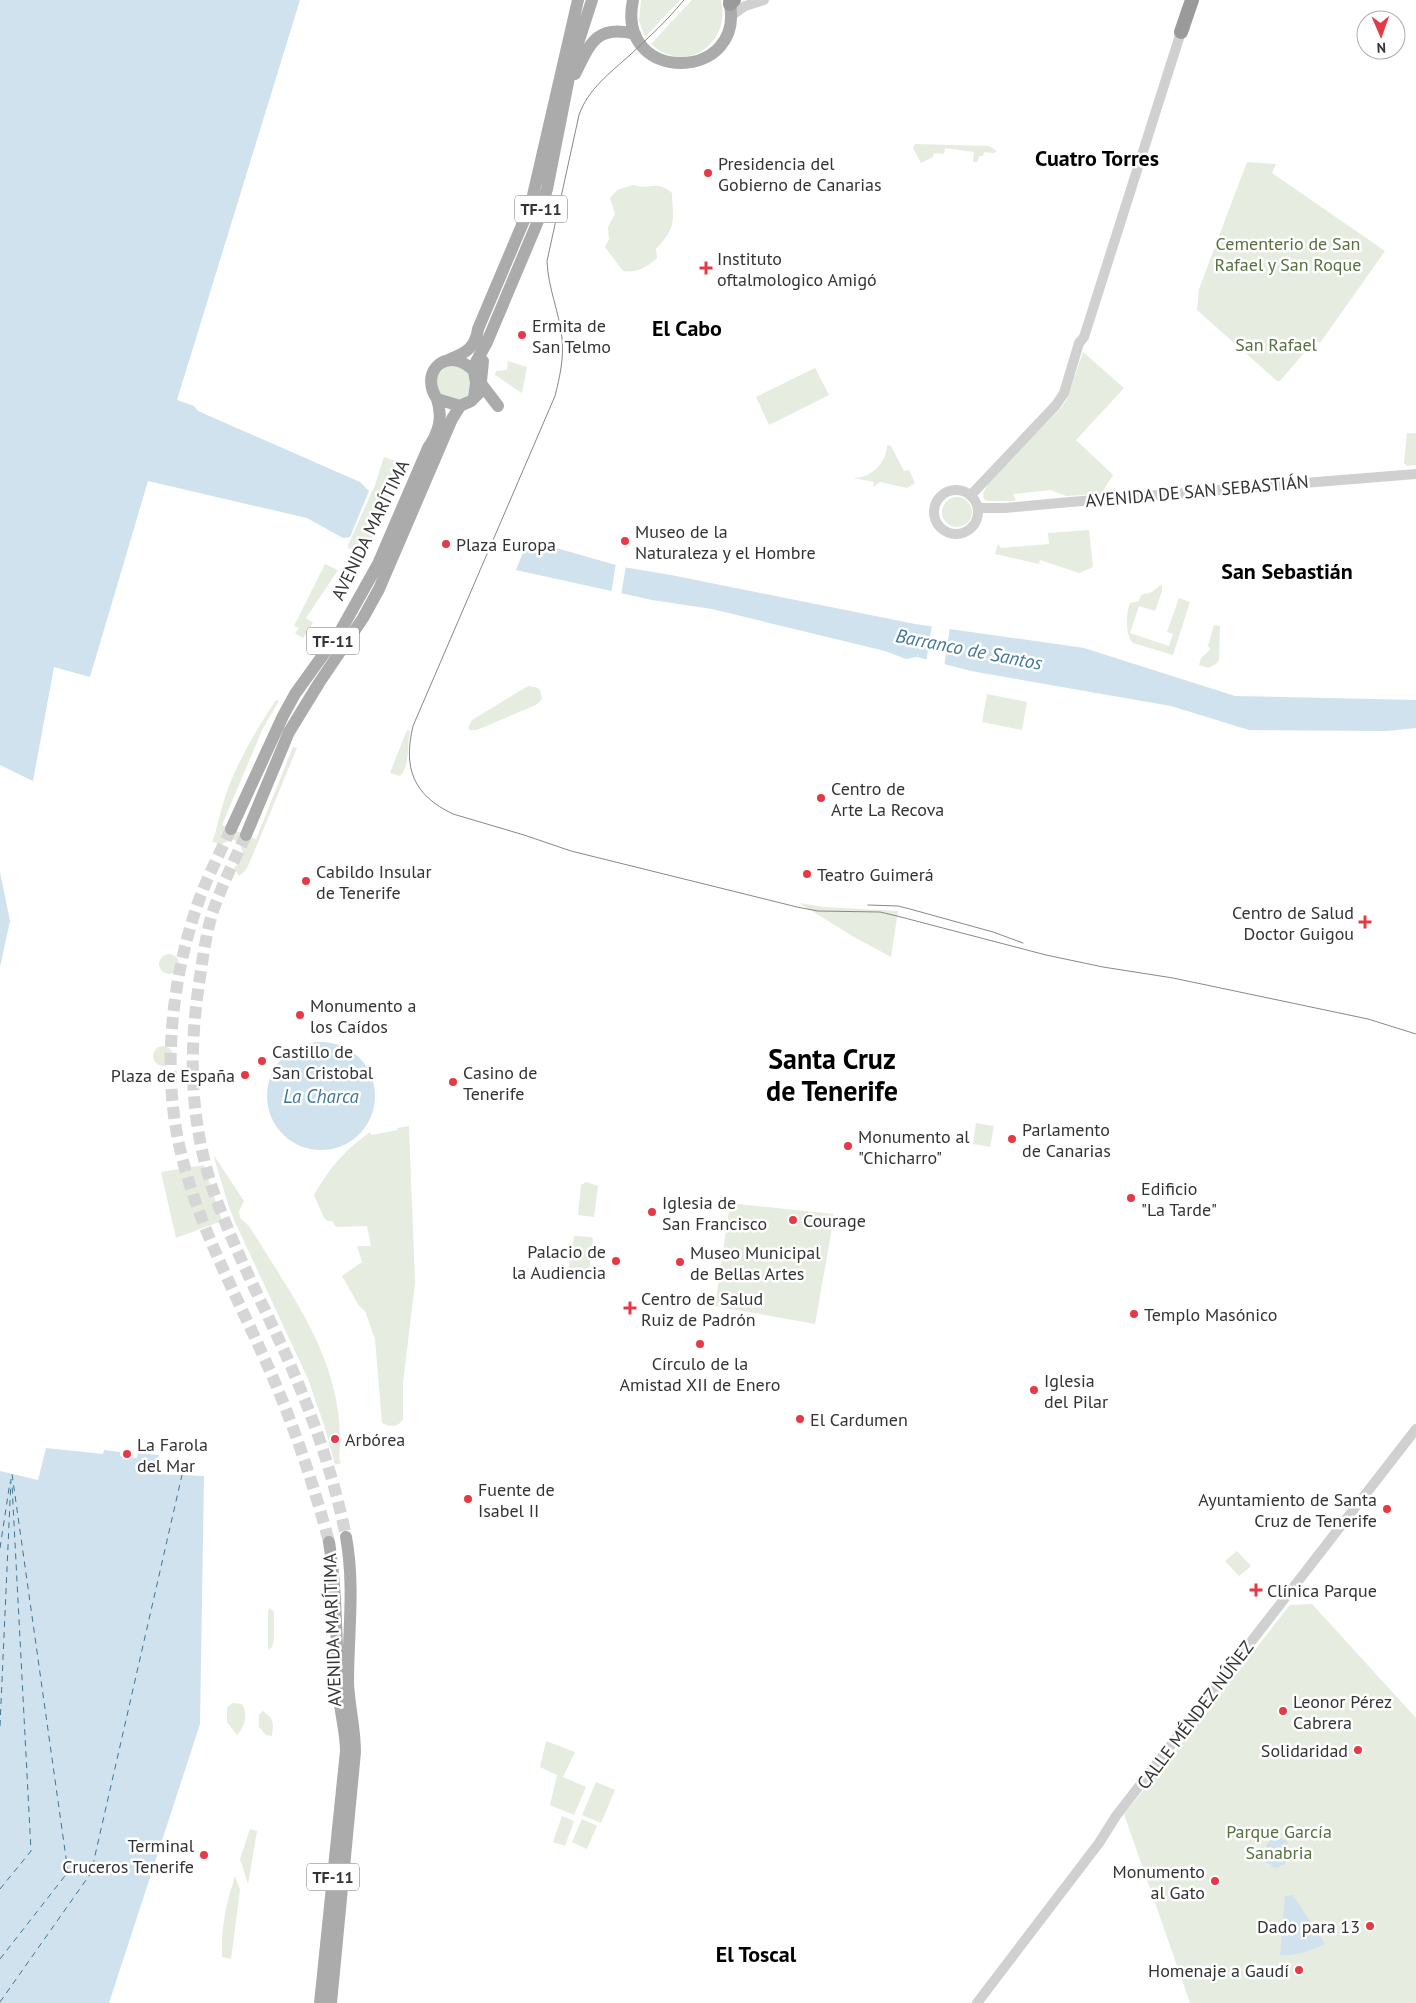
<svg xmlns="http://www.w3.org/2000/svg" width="1416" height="2003" viewBox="0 0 1416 2003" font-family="'PT Sans',sans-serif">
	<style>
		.green { fill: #e6ecdf }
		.water { fill: #cfe2ee }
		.pier { fill: #fff }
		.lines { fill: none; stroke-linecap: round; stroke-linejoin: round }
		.ferry { stroke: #3f7597; stroke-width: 1; stroke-dasharray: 6 5; stroke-linecap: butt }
		.major-tunnel { stroke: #d6d6d6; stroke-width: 12; stroke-dasharray: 12 6; stroke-linecap: butt }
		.minor { stroke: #d0d0d0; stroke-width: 10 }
		.major { stroke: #ababab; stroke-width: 12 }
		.highway { stroke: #9a9a9a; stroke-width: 14 }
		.tram { stroke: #888; stroke-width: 1 }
		.poi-dot { fill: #e63946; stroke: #fff; stroke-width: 2 }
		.labels { text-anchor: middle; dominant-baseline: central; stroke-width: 5; stroke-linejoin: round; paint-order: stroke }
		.shield { fill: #fff; stroke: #707070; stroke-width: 1 }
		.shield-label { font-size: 16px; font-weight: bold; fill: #333 }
		.poi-label { font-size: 18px; fill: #333; stroke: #fff; text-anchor: start }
		.park-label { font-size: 18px; fill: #56703f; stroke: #fff }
		.street-label { font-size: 18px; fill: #333; stroke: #fff }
		.water-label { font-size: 19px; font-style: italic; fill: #3f7597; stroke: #fff }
		.district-label { font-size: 22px; font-weight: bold; fill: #000; stroke: #fff }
		.town-label { font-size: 28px; font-weight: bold; fill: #000; stroke: #fff }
	</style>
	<rect width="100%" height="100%" fill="#fff"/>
	<path class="green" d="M641,0H680L645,37L639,21Z
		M692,0H721C732,43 685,76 651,44Z
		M915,144L989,146L997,151L994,153L984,152L983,156H979L977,162H973L974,152L945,148L944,154L934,153L933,157L921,163L913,148Z
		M1247,162L1276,164L1272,173L1385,251L1320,343L1315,340L1280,381H1277L1197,310L1199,289Z
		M633,185C651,191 655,179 672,193C673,221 677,227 656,249L657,258C647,267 637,273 623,271L605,247L609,239L608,227L615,214L610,198L617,190Z
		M1083,352L1124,388L1076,440L1113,475L1101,494L1066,496L1051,490L1013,494L1016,501H987L984,499L983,494L988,483L1061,408L1067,399Z
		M508,361L527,367L522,393L495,375L496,371L507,370Z
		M448,364L470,371V394L460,401L438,394L436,376Z
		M815,368L829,395L769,425L756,397Z
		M1407,433H1416V465L1407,466L1404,463Z
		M887,445L891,446L904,471L909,470L915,483L907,488L880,482L873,487L874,482L853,478C872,478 886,463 887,445Z
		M384,457L398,462C393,489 378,532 361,553L348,548V545L375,485Z
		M942 512a15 15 0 1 1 30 0a15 15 0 1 1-30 0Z
		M1089,530L1093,567L1079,573L1040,560L1039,564L995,554L998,544L1001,548L1049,544L1048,533Z
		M325,564L338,570L306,618L313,623L303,638L295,633L299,628L294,626Z
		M1162,584V591L1155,611L1139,606L1130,633L1169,646L1173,634L1167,632L1179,598L1190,602L1173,655L1133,643C1125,635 1126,613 1130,603L1139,601L1141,595L1152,592Z
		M1214,625L1220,626L1219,660L1216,664L1208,668L1199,665L1201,658L1211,649L1208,646Z
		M528,686L536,687L540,690L542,699L536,705L477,730H470L468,728L472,720Z
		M987,694L1027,702L1022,730L982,722Z
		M276,700L279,701L263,728L222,825L256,839L293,747L297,748L249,864L245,871L239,876L234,867L240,862L243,855L240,843L232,839L222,844L212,842C218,827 220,812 225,797C236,764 256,730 276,700Z
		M407,730L410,731C407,745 410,767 400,776L390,773Z
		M799,903L824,907L898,911L891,957L854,937Z
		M159 964a10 10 0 1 1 20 0a10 10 0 1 1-20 0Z
		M153 1056a10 10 0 1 1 20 0a10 10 0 1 1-20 0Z
		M976,1123L994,1126L990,1147L973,1144Z
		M409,1126L415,1283L403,1383V1419C398,1428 390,1427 382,1423L375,1339L365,1311L359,1306L342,1276L362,1262L357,1246H371L367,1226L336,1227L332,1221H328L324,1218L314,1195C332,1165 342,1153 370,1132L371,1135L398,1130L397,1128Z
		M213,1154L244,1201L239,1211L240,1218L249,1226C282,1280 322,1333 335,1395C339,1411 340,1429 340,1445C340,1452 338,1456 341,1463L335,1465L326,1431L308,1379L235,1222L228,1204Z
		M204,1165L222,1221L176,1238L161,1172Z
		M586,1182L598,1186L594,1217L578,1215L581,1185Z
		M730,1203L833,1214L834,1217L815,1324L715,1306Z
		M574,1236L591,1237L593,1239L588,1280L567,1277Z
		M1237,1551L1251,1566L1239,1576L1225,1561Z
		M1312,1604L1416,1718V2003H1190L1124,1814L1168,1761L1290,1605Z
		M270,1608L274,1612V1640L272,1647L268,1650V1611Z
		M233,1703L242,1704C248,1714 245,1727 237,1735L227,1722V1707Z
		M263,1711L271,1718L273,1725L272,1736L266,1735L259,1727V1715Z
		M546,1741L575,1752L563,1777L586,1787L574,1815L550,1805L557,1775L540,1767Z
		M596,1782L615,1790L601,1823L582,1815Z
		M562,1816L574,1821L565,1846L553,1842Z
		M582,1819L597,1826L587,1849L572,1842Z
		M250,1829L257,1831L248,1884L240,1859Z
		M235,1876L240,1890L231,1959L222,1957C221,1926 226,1905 235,1876Z"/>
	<path class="water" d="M0,0H300L177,400L194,406L198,411L360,482L369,491L350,537L343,538L307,518L148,481L90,677L54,667L33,781L0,765Z
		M528,540L623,567L671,575L915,624L1084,648L1235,696L1416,700V728L1387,731L1249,730L1171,706L971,671L917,657L906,659L885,651L712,609L652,600L516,570Z
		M0,872L10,921L0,967Z
		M267 1096a54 54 0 1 1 108 0a54 54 0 1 1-108 0Z
		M46,1448L103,1454L104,1450L120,1452V1456L137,1458L138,1453L159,1455V1474L204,1476L200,1724L109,2003H0V1471L38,1480Z
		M1279,1836L1283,1840L1287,1841L1289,1853L1285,1865H1280L1279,1868L1272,1867L1271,1864L1266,1863L1265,1851L1269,1839L1274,1840Z
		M1293,1895L1325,1944C1311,1950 1295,1957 1280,1955L1285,1896Z"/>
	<path class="pier" d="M616,563L626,565L621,596L611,594Z
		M932,624L950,627L944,667L926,663Z"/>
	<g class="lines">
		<path class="ferry" d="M0,1548L10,1482
			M0,1726L11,1479
			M0,1889L31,1851L12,1485
			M0,1959L68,1872L12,1474
			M0,2002L91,1873L182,1475"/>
		<path class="major-tunnel" d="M231,829C219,855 205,881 196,909C173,978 164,1057 176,1129C190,1209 229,1280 262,1353C290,1414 312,1478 329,1542
			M246,835C234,861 221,887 212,914C206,935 203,956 200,977C187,1060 190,1136 222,1214C239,1258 261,1301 281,1344C309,1405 333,1471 346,1537"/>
		<path class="minor" d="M731,16L745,6L764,0
			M934 512a22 22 0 1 1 44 0a22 22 0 1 1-44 0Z
			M971,495L1056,405L1064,393L1079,343L1084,337L1181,32L1185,28
			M978,508H1005L1070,502L1416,474
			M977,2003L1099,1843L1116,1816L1416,1429"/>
		<path class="major" d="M633,0C615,86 749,82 729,0
			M575,74C590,44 596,24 635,34
			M450,359C466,353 476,347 478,329L531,204L578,0
			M474,371L476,362L487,342L538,221L547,189L572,62L592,0
			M482,385L498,406
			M474,398L476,383L474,371C449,345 418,370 437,399L460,406L471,401L480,392L483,361
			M231,829L283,716L295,694L341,630L378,564L428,448C439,432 443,418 437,399
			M246,835L289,732L319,683L363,618L379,589L452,419L460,406
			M320,2003L346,1751C346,1732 340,1713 339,1694C336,1643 337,1592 329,1542
			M331,2003L355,1752C355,1728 349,1706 348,1683C348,1635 355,1585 346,1537"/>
		<path class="highway" d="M730,4L734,0
			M1181,32L1192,0"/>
		<path class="tram" d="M684,0C668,20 649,37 630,55C610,73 588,89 579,115L547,261C548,288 559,311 562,338C564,358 560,376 555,396L413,726C403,768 413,795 453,814L524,835L571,851L797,907L818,911L880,912L897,916L1046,955L1103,967L1173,978L1368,1019L1416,1034
			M868,905L898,906L910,909L993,932L1023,943"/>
	</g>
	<g class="poi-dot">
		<circle cx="708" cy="173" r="5"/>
		<path d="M703.5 260.5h5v5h5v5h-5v5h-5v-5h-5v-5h5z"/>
		<circle cx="522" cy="335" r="5"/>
		<circle cx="625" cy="541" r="5"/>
		<circle cx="446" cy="544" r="5"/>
		<circle cx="821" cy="798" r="5"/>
		<circle cx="807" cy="874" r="5"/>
		<circle cx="306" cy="881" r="5"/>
		<path d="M1362.5 914.5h5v5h5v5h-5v5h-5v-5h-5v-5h5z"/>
		<circle cx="300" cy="1015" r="5"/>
		<circle cx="262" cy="1061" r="5"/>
		<circle cx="245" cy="1075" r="5"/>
		<circle cx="453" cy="1082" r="5"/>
		<circle cx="1012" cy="1139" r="5"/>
		<circle cx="848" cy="1146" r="5"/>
		<circle cx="1131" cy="1198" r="5"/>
		<circle cx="652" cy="1212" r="5"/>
		<circle cx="793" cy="1220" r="5"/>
		<circle cx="616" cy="1261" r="5"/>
		<circle cx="680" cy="1262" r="5"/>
		<path d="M627.5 1300.5h5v5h5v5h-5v5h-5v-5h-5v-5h5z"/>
		<circle cx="1134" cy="1314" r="5"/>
		<circle cx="700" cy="1344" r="5"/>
		<circle cx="1034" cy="1390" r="5"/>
		<circle cx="800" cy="1419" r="5"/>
		<circle cx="335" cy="1439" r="5"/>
		<circle cx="127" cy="1454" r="5"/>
		<circle cx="468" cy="1499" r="5"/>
		<circle cx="1387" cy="1509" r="5"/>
		<path d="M1253.5 1582.5h5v5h5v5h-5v5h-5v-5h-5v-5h5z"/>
		<circle cx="1283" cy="1711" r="5"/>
		<circle cx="1358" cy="1750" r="5"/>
		<circle cx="204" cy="1855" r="5"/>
		<circle cx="1215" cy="1881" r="5"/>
		<circle cx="1370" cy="1926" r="5"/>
		<circle cx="1299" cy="1970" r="5"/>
	</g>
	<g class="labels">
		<g class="shield">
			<rect x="515" y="195.5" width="52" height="27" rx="4"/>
			<rect x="307" y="627.5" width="52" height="27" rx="4"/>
			<rect x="307" y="1863.5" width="52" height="27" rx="4"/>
		</g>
		<g class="shield-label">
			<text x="541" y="209">TF-11</text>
			<text x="333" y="641">TF-11</text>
			<text x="333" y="1877">TF-11</text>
		</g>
		<g class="poi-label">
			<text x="718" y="163">Presidencia del<tspan x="718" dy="21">Gobierno de Canarias</tspan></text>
			<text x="717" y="258">Instituto<tspan x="717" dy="21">oftalmologico Amigó</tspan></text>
			<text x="532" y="325">Ermita de<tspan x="532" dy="21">San Telmo</tspan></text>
			<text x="635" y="531">Museo de la<tspan x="635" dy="21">Naturaleza y el Hombre</tspan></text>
			<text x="456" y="544">Plaza Europa</text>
			<text x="831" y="788">Centro de<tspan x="831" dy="21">Arte La Recova</tspan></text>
			<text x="316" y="871">Cabildo Insular<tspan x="316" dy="21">de Tenerife</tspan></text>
			<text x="817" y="874">Teatro Guimerá</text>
			<text x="1354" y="912" text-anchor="end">Centro de Salud<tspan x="1354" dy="21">Doctor Guigou</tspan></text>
			<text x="310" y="1005">Monumento a<tspan x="310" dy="21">los Caídos</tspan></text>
			<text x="272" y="1051">Castillo de<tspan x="272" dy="21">San Cristobal</tspan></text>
			<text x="463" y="1072">Casino de<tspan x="463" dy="21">Tenerife</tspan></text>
			<text x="235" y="1075" text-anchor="end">Plaza de España</text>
			<text x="1022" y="1129">Parlamento<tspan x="1022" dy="21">de Canarias</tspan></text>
			<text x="858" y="1136">Monumento al<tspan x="858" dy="21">"Chicharro"</tspan></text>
			<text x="1141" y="1188">Edificio<tspan x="1141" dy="21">"La Tarde"</tspan></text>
			<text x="662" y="1202">Iglesia de<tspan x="662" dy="21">San Francisco</tspan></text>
			<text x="803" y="1220">Courage</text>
			<text x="606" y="1251" text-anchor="end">Palacio de<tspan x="606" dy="21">la Audiencia</tspan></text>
			<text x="690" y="1252">Museo Municipal<tspan x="690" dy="21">de Bellas Artes</tspan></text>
			<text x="641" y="1298">Centro de Salud<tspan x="641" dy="21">Ruiz de Padrón</tspan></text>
			<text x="1144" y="1314">Templo Masónico</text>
			<text x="700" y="1363" text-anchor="middle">Círculo de la<tspan x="700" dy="21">Amistad XII de Enero</tspan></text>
			<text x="1044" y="1380">Iglesia<tspan x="1044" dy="21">del Pilar</tspan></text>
			<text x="810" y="1419">El Cardumen</text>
			<text x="345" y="1439">Arbórea</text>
			<text x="137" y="1444">La Farola<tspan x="137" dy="21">del Mar</tspan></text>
			<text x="478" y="1489">Fuente de<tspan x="478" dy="21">Isabel II</tspan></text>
			<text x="1377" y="1499" text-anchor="end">Ayuntamiento de Santa<tspan x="1377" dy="21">Cruz de Tenerife</tspan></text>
			<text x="1267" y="1590">Clínica Parque</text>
			<text x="1293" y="1701">Leonor Pérez<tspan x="1293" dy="21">Cabrera</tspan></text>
			<text x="1348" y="1750" text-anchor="end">Solidaridad</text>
			<text x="194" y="1845" text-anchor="end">Terminal<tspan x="194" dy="21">Cruceros Tenerife</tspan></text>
			<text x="1205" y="1871" text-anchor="end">Monumento<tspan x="1205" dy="21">al Gato</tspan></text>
			<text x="1360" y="1926" text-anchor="end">Dado para 13</text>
			<text x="1289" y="1970" text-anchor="end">Homenaje a Gaudí</text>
		</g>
		<g class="park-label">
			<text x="1288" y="243">Cementerio de San<tspan x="1288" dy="21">Rafael y San Roque</tspan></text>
			<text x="1276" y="344">San Rafael</text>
			<text x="1279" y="1831">Parque García<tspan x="1279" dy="21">Sanabria</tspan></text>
		</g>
		<g class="street-label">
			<text transform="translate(1197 491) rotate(-5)">AVENIDA DE SAN SEBASTIÁN</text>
			<text transform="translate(370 530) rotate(-64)">AVENIDA MARÍTIMA</text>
			<text transform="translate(332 1630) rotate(-92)">AVENIDA MARÍTIMA</text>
			<text transform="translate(1195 1715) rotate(-53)">CALLE MÉNDEZ NÚÑEZ</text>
		</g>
		<g class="water-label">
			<text transform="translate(969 649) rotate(11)">Barranco de Santos</text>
			<text x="321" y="1096">La Charca</text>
		</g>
		<g class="district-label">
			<text x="1097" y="158">Cuatro Torres</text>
			<text x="687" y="328">El Cabo</text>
			<text x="1287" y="571">San Sebastián</text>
			<text x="756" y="1954">El Toscal</text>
		</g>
		<g class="town-label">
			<text x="832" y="1058">Santa Cruz<tspan x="832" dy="32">de Tenerife</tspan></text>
		</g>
	</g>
	<g transform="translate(1381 35) rotate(178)"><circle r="24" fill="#ffffff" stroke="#adadad"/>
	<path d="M0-4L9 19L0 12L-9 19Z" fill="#e63946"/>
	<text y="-8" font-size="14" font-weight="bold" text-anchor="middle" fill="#333333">N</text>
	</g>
</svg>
